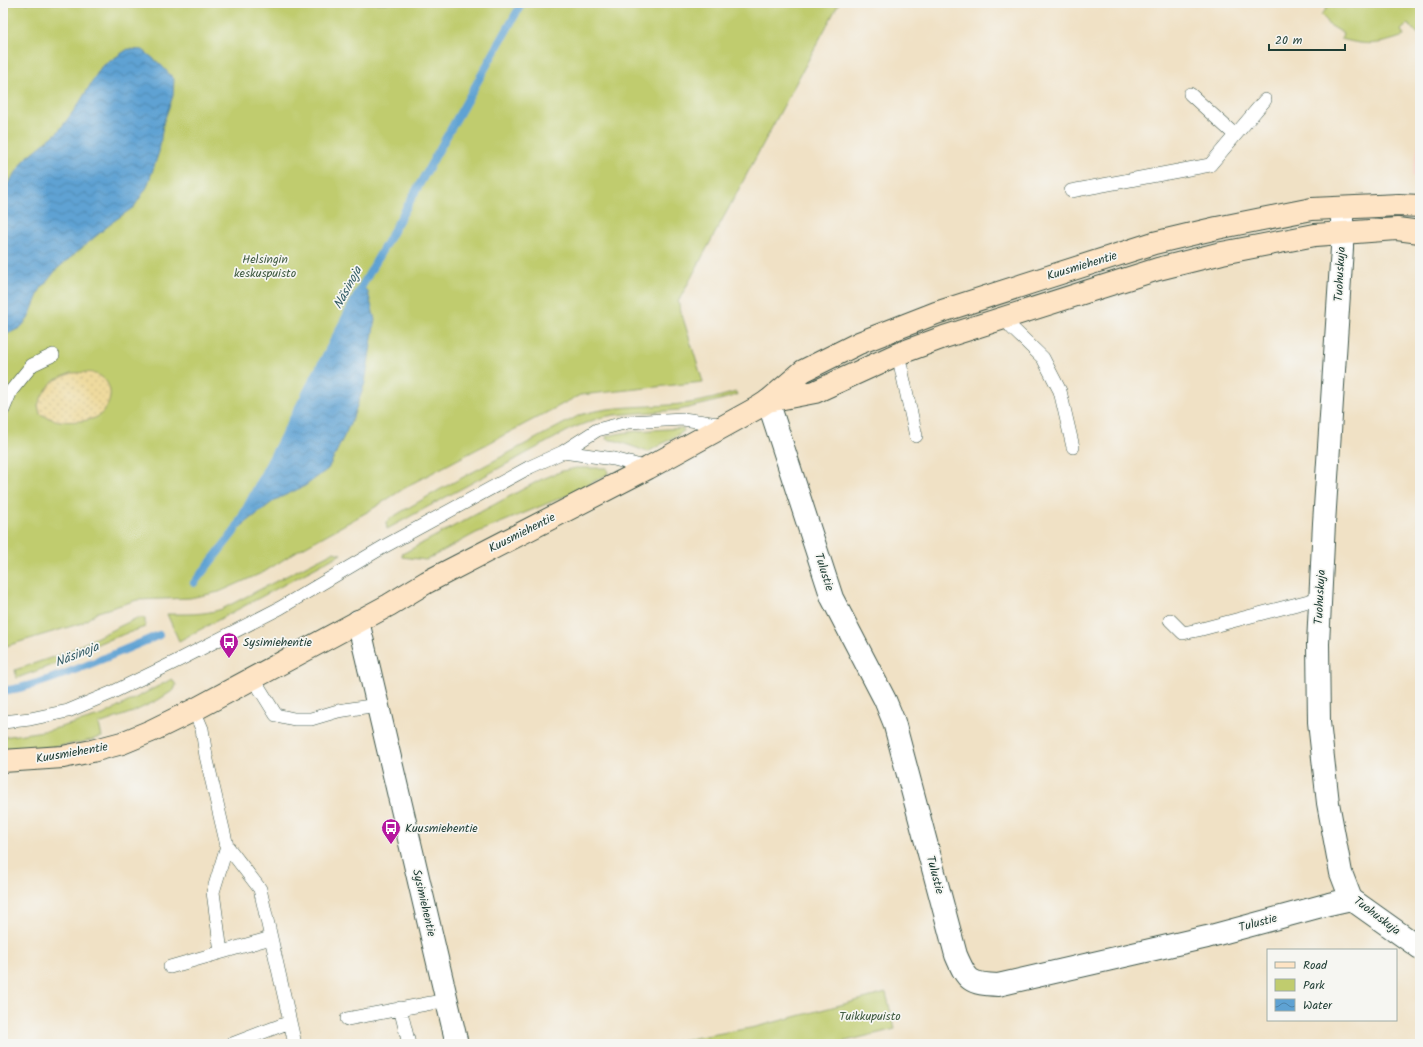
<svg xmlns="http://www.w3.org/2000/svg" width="1423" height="1047" viewBox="0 0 1423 1047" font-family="Kalam,sans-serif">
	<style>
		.built { fill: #f6d1c5 }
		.green { fill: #c0cc6e; stroke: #708451 }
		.sand { fill: url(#sand-dots); stroke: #868c69 }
		.water { fill: url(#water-waves); stroke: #3e7084 }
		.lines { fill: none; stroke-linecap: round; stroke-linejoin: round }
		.stream { stroke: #5ea2d3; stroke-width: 8 }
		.service-casing { stroke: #3e564a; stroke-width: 14 }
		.minor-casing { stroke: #3e564a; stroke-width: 24 }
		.tertiary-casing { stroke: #3e564a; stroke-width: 24 }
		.secondary-casing { stroke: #3e564a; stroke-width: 24 }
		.service { stroke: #fff; stroke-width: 13 }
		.minor { stroke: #fff; stroke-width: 22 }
		.tertiary { stroke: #fff; stroke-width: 22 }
		.secondary { stroke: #fee4c5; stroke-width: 22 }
		.labels { text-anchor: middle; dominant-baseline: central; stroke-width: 3.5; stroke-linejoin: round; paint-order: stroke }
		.park-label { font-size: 12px; fill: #3f5a40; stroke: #f6f6f2 }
		.street-label { font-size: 12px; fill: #1f3d34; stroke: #f6f6f2 }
		.poi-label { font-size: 12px; fill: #1f3d34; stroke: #f6f6f2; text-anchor: start }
		.water-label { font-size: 13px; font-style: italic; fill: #325b64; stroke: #f6f6f2 }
	</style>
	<defs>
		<pattern id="sand-dots" width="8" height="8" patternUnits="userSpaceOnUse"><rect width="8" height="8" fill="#eeda9e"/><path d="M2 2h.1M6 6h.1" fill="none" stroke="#ccbc89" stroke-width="1.8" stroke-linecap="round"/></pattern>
		<pattern id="water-waves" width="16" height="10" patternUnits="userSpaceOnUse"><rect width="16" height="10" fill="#5ea2d3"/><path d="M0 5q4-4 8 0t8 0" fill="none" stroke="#4d85ac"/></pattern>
	</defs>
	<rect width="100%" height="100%" fill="#f6f6f2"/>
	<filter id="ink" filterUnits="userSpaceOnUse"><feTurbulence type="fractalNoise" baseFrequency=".025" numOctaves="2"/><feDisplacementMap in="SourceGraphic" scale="8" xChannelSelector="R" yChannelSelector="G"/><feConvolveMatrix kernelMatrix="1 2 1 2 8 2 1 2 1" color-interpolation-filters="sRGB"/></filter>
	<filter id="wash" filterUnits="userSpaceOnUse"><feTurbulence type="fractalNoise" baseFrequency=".012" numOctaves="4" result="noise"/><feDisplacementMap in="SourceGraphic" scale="16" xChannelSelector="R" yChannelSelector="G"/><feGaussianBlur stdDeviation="0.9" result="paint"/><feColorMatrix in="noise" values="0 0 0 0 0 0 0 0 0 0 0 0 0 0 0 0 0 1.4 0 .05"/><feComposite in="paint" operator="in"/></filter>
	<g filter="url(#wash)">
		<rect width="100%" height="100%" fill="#f0e1c5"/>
		<path class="built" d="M1420,134V177L1412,176Z"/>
		<path class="green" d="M3,3H839L678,302L703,382L580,395L411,484L369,511L297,551L264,572L219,592L190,598L137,600L98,612L82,623L3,647Z
			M1323,3H1420V34L1419,35L1408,24L1401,30L1404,36C1378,45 1368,46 1341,39L1343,33L1326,23L1327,21L1321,15L1327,8Z
			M736,392L737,395L709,403L679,410L614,415L599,418L573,428L387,529L386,522L389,519L439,490L580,415C615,404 654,408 690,403C706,401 721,396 736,392Z
			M683,428L684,431L648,452L617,441L606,439L607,436C632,430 657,430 683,428Z
			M576,468H607L608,474L568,495L476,533L426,560L402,557V554L540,480L562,471Z
			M333,552L341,554L179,641L167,614C185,614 204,615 222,609Z
			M137,618H145V627L102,642L50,666L17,678L15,670L62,654Z
			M172,679L176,685L174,690L158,700L133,712L99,724L102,737C70,747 36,748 3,750V737L50,730L103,715Z
			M886,993L895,1029L834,1044H660L756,1027Z"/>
		<path class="sand" d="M71,373C78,373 90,371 96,374C117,382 113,409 95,418C85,422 62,423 52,419C48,418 44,415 40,414L38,405L43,394L53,381Z"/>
		<path class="water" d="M128,49L143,50L160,64L174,79L173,96L163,124L159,152L147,187L134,207L114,221L57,269L40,290L28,319L20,328L3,336V191L26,158L58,132L78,105L101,67Z
			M362,286L368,292L375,320L365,383L352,420L328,469L305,486L275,500L234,532Z"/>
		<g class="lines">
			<path class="stream" d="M194,583L234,532L362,286L522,3
				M3,691C32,687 58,676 85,666C110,656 134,646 159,635"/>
		</g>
	</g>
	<g filter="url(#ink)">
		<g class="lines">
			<g class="service-casing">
				<path id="service" d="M1190,94L1235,135
					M1071,191L1210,165L1265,100
					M1003,317L1012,328L1043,358L1060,391L1073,447
					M898,354L916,436
					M3,410L11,391L32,365L53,355
					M563,452L614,459L648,468
					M1170,620L1183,633L1198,630L1320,598
					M253,678L276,715L294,719H311L338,711L377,705
					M194,710L202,729L206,756L227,846L260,889L295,1044
					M3,722L30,719L68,711L111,693L177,661L280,608L385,546L530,467L563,452L597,430L628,422L683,419L725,425
					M221,952L213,892L227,846
					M170,967L271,938
					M400,1008L409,1044
					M347,1019L447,1000
					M232,1044L290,1022"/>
			</g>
			<g class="minor-casing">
				<path id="minor" d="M1342,208V248L1324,523L1318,644L1319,722L1328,803L1341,873L1351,899L1420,948
					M768,401L832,598L885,700L894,722L956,955C967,981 970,984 998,985L1207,937L1329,904L1351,899"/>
			</g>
			<g class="tertiary-casing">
				<path id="tertiary" d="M358,621L457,1044"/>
			</g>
			<g class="secondary-casing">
				<path id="secondary" d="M768,401L815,392L898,354L944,337L1158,269L1222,253L1315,235L1397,229L1420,232
					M3,761L63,757L92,751L122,743L151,731L194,710L389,605L427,582L648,468L757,408L768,401L803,371L859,343L936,313L1154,243L1217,228L1312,209L1399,205L1420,206"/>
			</g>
			<use href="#service" class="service"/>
			<use href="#minor" class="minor"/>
			<use href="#tertiary" class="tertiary"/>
			<use href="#secondary" class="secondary"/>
		</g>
	</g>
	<defs>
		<g id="bus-pin" transform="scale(1)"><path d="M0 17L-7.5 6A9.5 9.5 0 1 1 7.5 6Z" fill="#b5179e" stroke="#f6f6f2"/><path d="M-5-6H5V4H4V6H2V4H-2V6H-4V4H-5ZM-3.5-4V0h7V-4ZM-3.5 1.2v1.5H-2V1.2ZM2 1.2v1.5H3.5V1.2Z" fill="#fff"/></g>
	</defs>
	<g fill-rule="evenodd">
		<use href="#bus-pin" x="229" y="642"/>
		<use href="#bus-pin" x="391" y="828"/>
	</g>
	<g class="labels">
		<g class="park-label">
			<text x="265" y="259">Helsingin<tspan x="265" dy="14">keskuspuisto</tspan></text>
			<text x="870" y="1016">Tuikkupuisto</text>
		</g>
		<g class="street-label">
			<text transform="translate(1082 266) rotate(-17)">Kuusmiehentie</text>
			<text transform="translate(1340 274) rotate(-87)">Tuohuskuja</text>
			<text transform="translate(522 533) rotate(-27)">Kuusmiehentie</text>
			<text transform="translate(824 572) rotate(72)">Tulustie</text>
			<text transform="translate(1320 597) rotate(-87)">Tuohuskuja</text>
			<text transform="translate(72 753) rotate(-10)">Kuusmiehentie</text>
			<text transform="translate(935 875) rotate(75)">Tulustie</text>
			<text transform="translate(424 903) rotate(77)">Sysimiehentie</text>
			<text transform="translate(1377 916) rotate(37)">Tuohuskuja</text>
			<text transform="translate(1258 923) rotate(-15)">Tulustie</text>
		</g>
		<g class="poi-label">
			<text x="243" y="642">Sysimiehentie</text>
			<text x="405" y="828">Kuusmiehentie</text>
		</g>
		<g class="water-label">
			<text transform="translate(348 288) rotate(-62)">Näsinoja</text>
			<text transform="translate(77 655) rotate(-22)">Näsinoja</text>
		</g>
	</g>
	<rect width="1423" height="1047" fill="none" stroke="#f6f6f2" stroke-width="16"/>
	<rect x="1267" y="949" width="130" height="72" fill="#f6f6f2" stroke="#a0aca6"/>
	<rect x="1275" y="962" width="20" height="6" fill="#fee4c5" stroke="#a0aca6"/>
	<text x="1303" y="969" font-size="12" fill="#1f3d34">Road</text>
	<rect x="1275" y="979" width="20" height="12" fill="#c0cc6e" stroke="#a0aca6"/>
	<text x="1303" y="989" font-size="12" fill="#1f3d34">Park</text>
	<rect x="1275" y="999" width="20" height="12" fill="url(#water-waves)" stroke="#a0aca6"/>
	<text x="1303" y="1009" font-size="12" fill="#1f3d34">Water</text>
	<path d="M1269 44v6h76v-6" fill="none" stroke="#1f3d34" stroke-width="2"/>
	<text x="1275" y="44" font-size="12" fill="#1f3d34" stroke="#f6f6f2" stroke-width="3" paint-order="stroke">20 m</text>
</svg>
